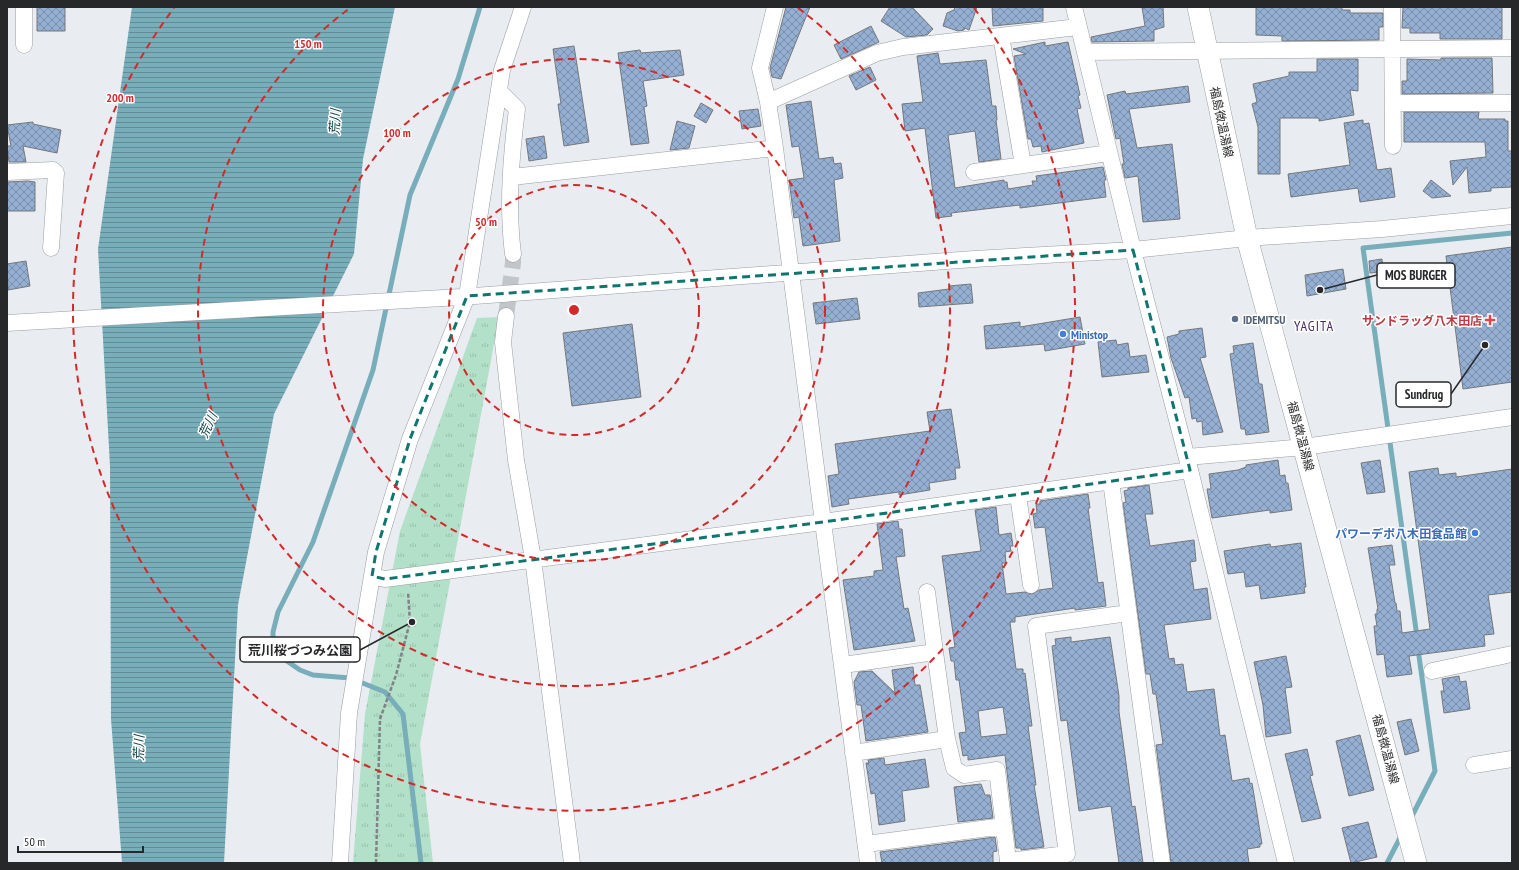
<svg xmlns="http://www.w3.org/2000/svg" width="1519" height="870" viewBox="0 0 1519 870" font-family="'PT Sans Narrow','Noto Sans JP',sans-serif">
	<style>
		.park { fill: url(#park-tufts) }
		.water { fill: url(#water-rules) }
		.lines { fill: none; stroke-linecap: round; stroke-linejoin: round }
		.stream { stroke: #78adba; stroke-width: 5 }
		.building { fill: url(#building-cross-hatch); stroke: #74787c; fill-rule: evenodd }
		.minor-tunnel { stroke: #c2c6ca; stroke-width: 16; stroke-dasharray: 16 8; stroke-linecap: butt }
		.minor-casing { stroke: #999da1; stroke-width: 17 }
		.major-casing { stroke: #999da1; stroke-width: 22 }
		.path { stroke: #808386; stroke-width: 2.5; stroke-dasharray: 4 2; stroke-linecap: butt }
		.minor { stroke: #fff; stroke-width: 16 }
		.major { stroke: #fff; stroke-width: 21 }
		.marked { fill: none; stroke: #0f766e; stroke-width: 3; stroke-dasharray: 8 5; stroke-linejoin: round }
		.ring { fill: none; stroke: #d62828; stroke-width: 2; stroke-dasharray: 7 5 }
		.service-dot { fill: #5c6f8a; stroke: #fff; stroke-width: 1.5 }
		.health-dot { fill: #e0444e; stroke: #fff; stroke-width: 1.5 }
		.shop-dot { fill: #3f7fe0; stroke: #fff; stroke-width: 1.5 }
		.labels { text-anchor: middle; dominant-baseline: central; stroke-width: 3; stroke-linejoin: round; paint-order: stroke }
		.street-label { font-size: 12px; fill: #27282a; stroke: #fff }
		.service-label { font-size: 12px; font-weight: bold; fill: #4e5e75; stroke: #fff; text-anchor: start }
		.health-label { font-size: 12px; font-weight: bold; fill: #be3a42; stroke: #fff; text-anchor: end }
		.shop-label { font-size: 12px; font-weight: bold; fill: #366cbe; stroke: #fff; text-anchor: start }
		.water-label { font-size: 13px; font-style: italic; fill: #10424b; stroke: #fff }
		.quarter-label { font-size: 14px; letter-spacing: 1px; fill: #482962; stroke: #fff }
		.centre { fill: #d62828; stroke: #fff; stroke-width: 2 }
		.ring-label { font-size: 12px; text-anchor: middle; font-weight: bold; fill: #d62828; stroke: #fff; stroke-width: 3; stroke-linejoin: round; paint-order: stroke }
		.leader { fill: none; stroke: #27282a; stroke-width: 1.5 }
		.callout-dot { fill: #27282a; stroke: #fff; stroke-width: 1.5 }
		.callout { fill: #fff; stroke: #27282a; stroke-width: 1.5 }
		.callout-label { font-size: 13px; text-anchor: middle; font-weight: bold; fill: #27282a }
	</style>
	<defs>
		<pattern id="park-tufts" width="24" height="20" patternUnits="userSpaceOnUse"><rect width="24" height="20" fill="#b2e0c8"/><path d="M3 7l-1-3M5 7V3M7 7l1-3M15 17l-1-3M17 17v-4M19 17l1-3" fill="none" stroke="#99c0ac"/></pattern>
		<pattern id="water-rules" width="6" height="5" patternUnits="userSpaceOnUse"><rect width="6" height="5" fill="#78adba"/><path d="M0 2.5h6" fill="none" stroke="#628d97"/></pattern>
		<pattern id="building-cross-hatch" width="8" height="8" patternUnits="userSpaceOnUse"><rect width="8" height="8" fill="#94afd2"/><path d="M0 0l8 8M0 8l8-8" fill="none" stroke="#798eab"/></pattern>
	</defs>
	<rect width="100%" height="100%" fill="#e9edf2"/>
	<path class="park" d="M499,317L420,744L433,863H353L365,714L400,531L477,318Z"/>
	<path class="water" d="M132,7H395L363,159L354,254L274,414L238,605L224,863H122L111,719L110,466L98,249Z"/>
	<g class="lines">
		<path class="stream" d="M1417,637L1363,248L1512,233
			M1411,818L1435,771L1418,649
			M421,863L403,714L385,692L350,678L313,675L300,670L281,657L273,648V632L278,612L313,542L373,370L410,195L458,79L480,7
			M1387,863L1401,836"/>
	</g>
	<path class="building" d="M37,7H65V31H37Z
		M786,7H810L781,79L772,77L770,68Z
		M890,7H912L933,29L927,35L906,37L881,21Z
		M955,7H977L969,30L965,28L964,30L958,31L943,26L947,13L954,10Z
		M992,7H1043V21L993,26Z
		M1142,7H1163L1164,27L1154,30V41L1092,42L1091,37L1145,26Z
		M1256,7H1342V10H1350V13H1383V27H1379V40L1282,41V36L1256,35Z
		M1403,7H1502V39H1440V33H1410V28H1402Z
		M871,26L879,42L841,59L834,45Z
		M1045,42V46L1068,42L1080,95L1078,96L1081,108L1077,109L1084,143L1042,152L1041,146L1033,147L1031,139H1028L1014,56L1026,54L1013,49Z
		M574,46L589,142L564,146L558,104H561L553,49Z
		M640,50L641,53L680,50L684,75L643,81L647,106L644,107L649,143L631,145L618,53Z
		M938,53L940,64L986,60L992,106H996L997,120H996L1001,159L979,162L975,131L948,135L955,188L1004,180V182H1007L1008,189L1033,185L1032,181H1037L1036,176L1103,167L1106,180H1104L1106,197L1020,208V205L993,208L951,213L952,216L936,218L925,128L905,131L902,104L923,102L917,56Z
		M1441,58H1492L1493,93L1402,94V81H1407V59L1441,60Z
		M1317,59H1358V91L1350,90L1354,115L1319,121V118H1280V174H1258V127L1252,104L1257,102L1253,84L1289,76V72H1317Z
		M870,67L876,80L856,90L849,76Z
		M1188,86L1190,102L1129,109L1137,148L1172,144L1178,196L1180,219L1143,222L1138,176L1125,178L1122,164H1124L1120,138L1116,139L1107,95L1125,91L1126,94Z
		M811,101L819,159L833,157L834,164L841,163L843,178L834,180L840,241L803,246L799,217L794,218L789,180L804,178L799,146L792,147L786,105Z
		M701,103L713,110L706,123L694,116Z
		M758,109L761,126L742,129L739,111Z
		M1404,112H1479L1478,119H1505V121H1508V151H1512V187L1491,188V191L1469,193L1467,167L1453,185L1450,161L1486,157L1485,142H1404Z
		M1363,120V124L1369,123L1377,170L1391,168L1395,197L1360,202L1358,188L1291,197L1288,174L1350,165L1344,123Z
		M677,121L695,126L689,148L670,150Z
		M33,122V124L61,130L57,153L23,146L26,162H9L7,146H11L7,125Z
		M544,136L547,158L529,161L526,139Z
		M1431,180L1451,196L1432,198L1423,191Z
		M28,181L35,182V211H7V182Z
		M1512,247V382L1463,389L1446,256Z
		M1382,259L1383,272L1370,273L1369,261Z
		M26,261L30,286L8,290L7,264Z
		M1343,269L1346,289L1307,296L1305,275Z
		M971,284L973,303L919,307L918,293L949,289V286Z
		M857,298L860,319L816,324L813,303Z
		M1080,317L1085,344L1045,351L1044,344L986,349L984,326L1020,322V327Z
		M632,324L641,397L572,406L563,333Z
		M1202,328L1206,357L1200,358L1223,432L1203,435L1202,421L1197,422L1196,418L1192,419L1189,397L1185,398L1171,358L1167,337L1179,334V331Z
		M1116,340L1117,345L1128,343L1130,357L1146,355L1149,372L1102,377L1098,342Z
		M1253,343L1259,384H1262L1269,432L1246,435L1245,429H1241L1230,354L1234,353L1233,346Z
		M951,409L960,468H955L956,479L929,483L930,490L899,495V492L848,499L849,504L832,507L828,476L839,474L835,444L930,431L927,412Z
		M1278,460L1280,476L1285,475L1286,483H1288L1292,510L1270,513V510L1212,518L1207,489H1211L1209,474L1238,470L1246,467V465Z
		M1380,460L1385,492L1367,494L1361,463Z
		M1438,468L1439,475L1456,473V477L1512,469V592L1488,595L1494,634L1484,635L1485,646L1409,656L1412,674L1387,677L1384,654L1377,655L1374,626H1377L1375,614H1377V609H1378L1368,548L1392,545L1395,565H1389L1395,603H1396L1397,611H1400L1402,633L1430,629L1409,472Z
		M1149,485L1153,514H1145L1150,546L1194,540L1196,561L1190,562L1194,590L1207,588L1211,619L1164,625L1169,659L1174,658L1175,665L1183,664L1187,692L1214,689L1220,736L1225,735L1232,781L1249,778L1250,784L1252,783L1262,844H1260V847L1247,849L1249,863H1171L1156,745L1163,744L1156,694H1153L1150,674H1146L1123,503L1126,502L1124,491L1128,490V488Z
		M1088,494L1090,508H1088L1098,583L1103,582L1106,606L1075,610V608L1015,617V622H1010L1016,669H1023V674L1025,673L1032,726H1028L1036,785H1034L1044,847L1021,850V848H1016L1005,755L968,760V755L963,756L959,733L966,732L959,680H956L954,661H951L949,648L955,647L942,556L981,551L975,510L996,507L999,535L1011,533L1013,546H1010L1011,551L1005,552L1006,563H1002L1006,594L1025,592L1032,594L1039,590L1053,588L1045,527L1035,528L1033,514L1037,513L1036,504H1040V501ZM1003,707L1007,734L981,737L978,711Z
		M898,521L899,529H902L905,556L896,557L904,609L908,608L915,641L854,650L843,580L874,576V571L883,570L877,524Z
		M1301,543L1306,587H1304L1305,593L1261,599L1259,585L1246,587L1244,572L1228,574L1224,551L1270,544L1271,547Z
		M1071,637V642L1110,637L1119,696V712L1132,807L1135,806L1143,863H1119L1111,806L1079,811L1067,720L1061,721L1052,646L1056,645L1055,639Z
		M1286,656L1292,687L1285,688L1291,733L1266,737L1263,705L1254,662Z
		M913,667L915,685H920L928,732L866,741L861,705H857L854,682L859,672L872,671L895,693L892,670Z
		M1459,676L1460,682L1466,681L1470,709L1444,713L1441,691H1444L1442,679Z
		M1411,719L1419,751L1405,755L1397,722Z
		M1360,735L1374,790L1349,796L1336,741Z
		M1307,749L1313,775L1310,776L1321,818L1302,822L1285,754Z
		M884,758L885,765L925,759L929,787L902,791L905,821L879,825L875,793L871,794L866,763H869L868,760Z
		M981,784L985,795H990L993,818L958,822L954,787Z
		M1368,822L1377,857L1351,863L1342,828Z
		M995,837L997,851L993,852V863H882L880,852Z"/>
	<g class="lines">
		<path class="minor-tunnel" d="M506,316L513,263V254"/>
		<g class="minor-casing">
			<path id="minor" d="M1074,7L1133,250L1190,470L1286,863
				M1392,7L1393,146
				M1001,36L1023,165
				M24,45V7
				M1085,52L1512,48
				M499,91L517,109C511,157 507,206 513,254
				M768,102L760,68L775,7
				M1393,103H1512
				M775,148L768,102L877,53L903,47L1078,27
				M7,172L53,170L56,173L51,248
				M974,172L1109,153
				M512,177L775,148L823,522L1190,470
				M506,316L503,342L516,460L533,559L572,863
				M7,323L461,297L974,259L1133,250L1247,238L1382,229L1512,216
				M1187,457L1304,447L1512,417
				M1111,481L1162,863
				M1018,495L1031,585
				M372,576L385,579L823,522L868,863
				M927,592L935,652
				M843,665L935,652L947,739L954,768L964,775L997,770L1008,861L1067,854L1036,626L1128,613
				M1432,671L1512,654
				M853,753L947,739
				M1474,765L1512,759
				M866,844L1004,826
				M340,863L349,713L376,552L410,439L467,296L502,70L523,7"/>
		</g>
		<g class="major-casing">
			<path id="major" d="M1198,7L1247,238L1416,863"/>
		</g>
		<path class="path" d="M376,863L380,719L396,675L410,622L408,592"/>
		<use href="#minor" class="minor"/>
		<use href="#major" class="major"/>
	</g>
	<path class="marked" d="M1133,250L1190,470L823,522L385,579L372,576L376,552L410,439L467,296Z"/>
	<g class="ring">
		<circle cx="574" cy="310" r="125"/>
		<circle cx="574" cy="310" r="251"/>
		<path d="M798 8A376 376 0 1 1 350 8"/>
		<path d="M974 8A501 501 0 1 1 174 8"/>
	</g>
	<circle class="service-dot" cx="1235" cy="319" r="4"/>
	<path class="health-dot" d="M1488 314h4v4h4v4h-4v4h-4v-4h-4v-4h4z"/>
	<g class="shop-dot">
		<circle cx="1063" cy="334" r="4"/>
		<circle cx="1475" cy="533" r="4"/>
	</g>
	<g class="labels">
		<g class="street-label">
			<text transform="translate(1222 122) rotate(78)">福島微温湯線</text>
			<text transform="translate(1301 436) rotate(75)">福島微温湯線</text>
			<text transform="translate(1386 749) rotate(75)">福島微温湯線</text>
		</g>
		<g class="service-label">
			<text x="1243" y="319">IDEMITSU</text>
		</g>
		<g class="health-label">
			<text x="1482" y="320">サンドラッグ八木田店</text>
		</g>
		<g class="shop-label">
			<text x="1071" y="334">Ministop</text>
			<text x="1467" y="533" text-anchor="end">パワーデポ八木田食品館</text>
		</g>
		<g class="water-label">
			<text transform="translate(335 122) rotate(-87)">荒川</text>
			<text transform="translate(208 425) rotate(-65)">荒川</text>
			<text transform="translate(139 748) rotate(-89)">荒川</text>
		</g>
		<g class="quarter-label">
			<text x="1314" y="326">YAGITA</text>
		</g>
	</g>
	<circle cx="574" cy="310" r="6" class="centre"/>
	<g class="ring-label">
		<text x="308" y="48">150 m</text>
		<text x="120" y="102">200 m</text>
		<text x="397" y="137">100 m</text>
		<text x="486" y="226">50 m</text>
	</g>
	<path class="leader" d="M1320 290L1377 275M1485 345L1451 394M412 622L360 650"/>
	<g class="callout-dot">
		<circle cx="1320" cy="290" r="4"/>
		<circle cx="1485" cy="345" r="4"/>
		<circle cx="412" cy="622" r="4"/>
	</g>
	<g class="callout">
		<rect x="1377" y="263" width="78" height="25" rx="4"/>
		<rect x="1396" y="382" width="55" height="25" rx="4"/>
		<rect x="240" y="637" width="120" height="25" rx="4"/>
	</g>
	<g class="callout-label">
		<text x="1416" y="280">MOS BURGER</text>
		<text x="1424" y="399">Sundrug</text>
		<text x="300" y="655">荒川桜づつみ公園</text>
	</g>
	<rect width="1519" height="870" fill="none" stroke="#27282a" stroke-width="16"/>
	<path d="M18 846v6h125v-6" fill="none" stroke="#27282a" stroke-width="2"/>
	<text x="24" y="846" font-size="12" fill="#27282a" stroke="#ffffff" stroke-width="3" paint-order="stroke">50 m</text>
</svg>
